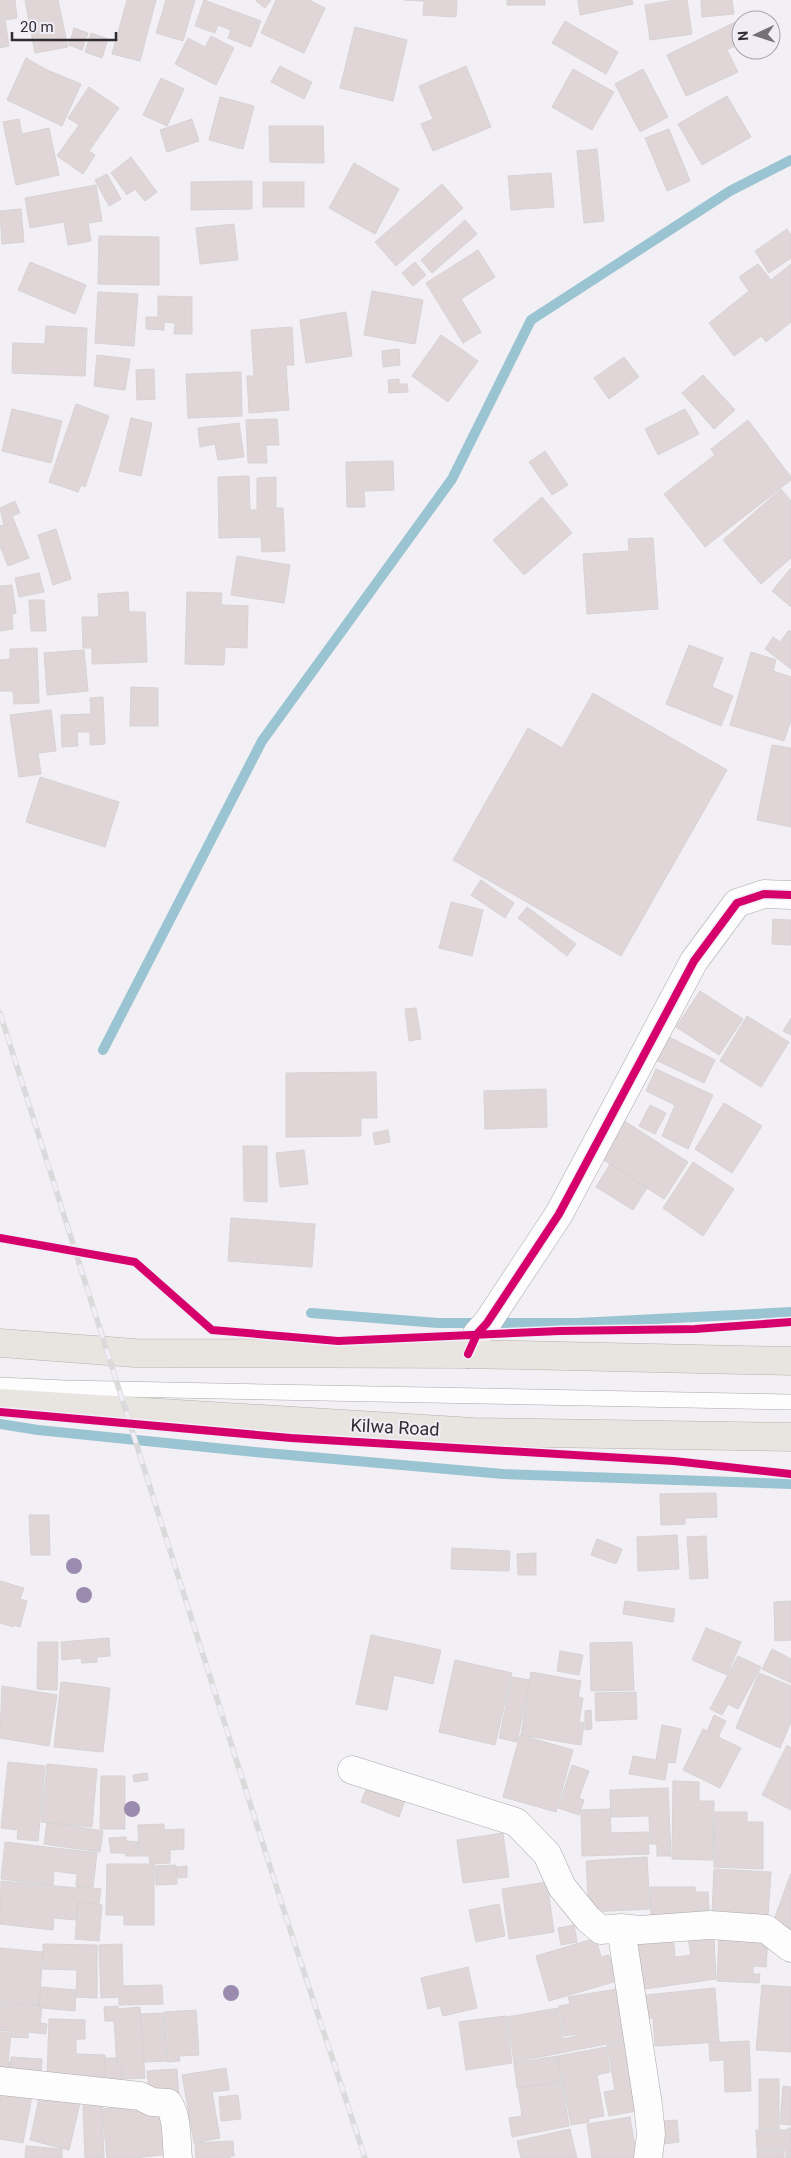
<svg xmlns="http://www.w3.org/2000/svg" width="791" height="2158" viewBox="0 0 791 2158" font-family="Roboto,sans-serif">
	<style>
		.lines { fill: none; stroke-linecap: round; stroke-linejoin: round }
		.stream { stroke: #9ac4d1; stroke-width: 10 }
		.building { fill: #e0d6d7; stroke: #d6d3d5 }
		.service-casing { stroke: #aaa9ac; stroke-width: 16 }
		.minor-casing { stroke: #aaa9ac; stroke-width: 29 }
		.trunk-casing { stroke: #b6b1ab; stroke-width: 29 }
		.service { stroke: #fdfdfe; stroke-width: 15 }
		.minor { stroke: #fdfdfe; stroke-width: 28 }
		.trunk { stroke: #e8e5e0; stroke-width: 28 }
		.rail-casing { stroke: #dadadb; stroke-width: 5.5 }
		.rail { stroke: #f1edf7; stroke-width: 4; stroke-dasharray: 11; stroke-linecap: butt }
		.cycleway-casing { stroke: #f1edf7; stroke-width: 11 }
		.cycleway { stroke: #d6006c; stroke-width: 8 }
		.tree { fill: #9b8bae }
		.labels { text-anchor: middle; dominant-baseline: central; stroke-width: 4; stroke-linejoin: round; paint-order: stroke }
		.street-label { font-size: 18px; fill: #2f2d31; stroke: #f1edf7 }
	</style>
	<rect width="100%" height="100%" fill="#f2eff5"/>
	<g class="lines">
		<path class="stream" d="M103,1050L262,741L452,479L531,320L730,191L791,160
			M311,1313L438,1323H578L791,1312
			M0,1424L38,1430L255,1452L503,1474L791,1484"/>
	</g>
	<path class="building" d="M0,0H15L17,18L5,20L9,46L0,48Z
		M25,0H58L68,47L35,53Z
		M127,0H156L140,61L112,54Z
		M166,0H195L183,41L156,33Z
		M204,0L261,21L251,47L228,38L231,30L218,25L215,33L195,26Z
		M257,0H271L265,8L256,1Z
		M276,0H309L325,8L304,53L261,33Z
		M404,0H457L456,17L423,15L424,1Z
		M507,0H545V5H507Z
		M578,0H632L633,4L580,15Z
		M675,0H687L692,34L650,40L645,5Z
		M701,0H732L734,14L702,17Z
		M750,15L753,20H741V43L727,50L738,72L686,96L667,55Z
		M565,21L618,52L606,74L552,43Z
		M355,27L407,40L393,101L340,88Z
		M74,28L88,33L82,50L69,45Z
		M91,33L108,39L102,58L85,52Z
		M211,36L234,48L216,85L175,64L188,38L205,47Z
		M26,58L47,70L81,84L62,126L7,100Z
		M280,66L312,82L304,99L271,82Z
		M466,66L491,127L433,151L421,124L433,119L419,86Z
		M573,69L614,92L592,130L552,107Z
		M643,69L668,117L640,132L615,84Z
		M161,78L184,89L167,126L143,115Z
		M89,87L119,108L89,151L95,155L83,174L57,156L79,125L68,118Z
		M727,96L751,137L702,165L678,124Z
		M220,97L254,106L243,149L209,140Z
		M19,119L22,134L49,128L59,175L16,185L3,122Z
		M192,119L199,141L167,152L160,130Z
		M269,126H323L324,163L270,162Z
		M669,129L690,181L667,191L645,138Z
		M597,149L604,221L584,223L577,151Z
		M131,157L157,192L145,201L135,189L127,195L111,173Z
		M354,163L399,189L375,234L329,208Z
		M551,173L554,207L511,210L508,176Z
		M107,174L121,199L109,206L95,180Z
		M252,181V209L191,210V182Z
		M263,182H304V207H263Z
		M442,184L463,208L396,266L375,242Z
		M96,185L102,221L88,223L91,241L68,245L64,222L30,228L25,198Z
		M21,209L24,242L2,244L0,211Z
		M465,220L477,234L432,273L421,260Z
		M234,224L238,260L200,264L196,228Z
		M787,229L791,235V258L769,273L755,251Z
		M99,236L159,237V285L98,284Z
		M478,250L495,277L461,299L481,332L463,343L426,283Z
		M30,262L86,285L75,314L18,290Z
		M415,262L426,275L413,286L402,273Z
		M758,264L771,280L791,264V322L766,342L761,336L734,356L709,323L749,291L739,277Z
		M372,291L423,300L415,344L364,335Z
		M98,292L138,294L134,346L95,343Z
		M158,296L192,297V334H174L175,323L164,322V330L146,329V317H158Z
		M346,312L352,356L306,363L300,320Z
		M46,326L87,328L85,376L12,373L13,343L45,344Z
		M292,327L294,365H286L289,410L249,413L247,376H254L251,330Z
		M441,335L478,361L448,402L412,376Z
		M399,349L400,365L383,367L382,351Z
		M97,355L130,359L125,390L94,386Z
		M624,357L639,377L609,399L594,378Z
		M154,369L155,399L137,400L136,370Z
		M241,372L242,416L188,418L186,374Z
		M703,375L735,410L714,429L682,393Z
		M399,379V384H407L408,392L389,393L388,380Z
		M76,404L109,416L85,487L81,485L78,492L49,482Z
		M12,409L62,421L51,463L2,451Z
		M685,409L699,434L658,455L645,429Z
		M131,418L152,423L141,476L119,471Z
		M277,419L279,445H266L267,463H248L246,420Z
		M748,420L791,477V480L705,547L664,494L715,455L711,449Z
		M239,423L244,457L218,460L215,444L200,447L198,428Z
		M545,451L568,485L552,495L529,462Z
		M393,461L394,490L364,491L365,507H347L346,462Z
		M249,476L250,510H257V478L276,477V508H283L285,551L262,552L261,537L219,538L218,477Z
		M781,489L791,501V558L761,584L723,540Z
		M542,497L572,533L524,575L493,540Z
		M15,501L20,513L12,516L29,558L8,566L0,546V526L4,525L0,508Z
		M56,529L71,579L53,585L38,535Z
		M653,538L658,609L587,614L583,554L629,551L628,539Z
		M237,556L290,565L284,603L231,595Z
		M791,568V607L772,591Z
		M39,573L44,592L19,597L15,578Z
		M12,585L16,613L12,614L13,629L0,631V586Z
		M128,592L129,612H145L147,662L92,664V648H83L82,617H99L98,594Z
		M187,592L222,593L221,605L248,606L247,648L225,647L224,665L185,664Z
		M29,600H44L46,631H31Z
		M789,630L791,632V669L765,649L773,637L780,642Z
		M689,645L723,658L712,687L733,696L721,726L666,704Z
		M37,648L39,703L14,704L13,691H0V660L10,659V649Z
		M84,650L88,691L47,695L44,653Z
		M751,652L776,660L773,671L791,677V720L784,741L730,725Z
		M131,687L158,688V726H130Z
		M593,693L727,770L621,956L453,860L528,728L562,748Z
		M103,697L105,744L90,745V732H77L78,746L62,747L61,715L91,714L90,698Z
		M51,710L56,751L38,753L41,774L19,777L10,715Z
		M772,745L791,748V827L757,820Z
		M40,777L119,802L105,847L26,822Z
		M481,880L514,903L505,918L471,895Z
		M451,902L483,910L472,956L439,948Z
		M527,907L576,944L567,956L518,918Z
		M773,919L791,920V945L772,944Z
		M700,991L743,1019L719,1055L676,1027Z
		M416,1008L421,1039L409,1041L405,1009Z
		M747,1016L789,1042L761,1087L720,1061Z
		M791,1018V1035L783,1031Z
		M665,1035L715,1060L704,1083L654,1059Z
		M656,1069L713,1095L688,1149L662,1136L675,1105L646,1091Z
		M376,1072L377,1118H361V1136L286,1137V1073Z
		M546,1089L547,1127L485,1129L484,1091Z
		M724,1103L762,1126L732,1173L695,1149Z
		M650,1105L666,1113L655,1134L639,1126Z
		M623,1120L688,1162L664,1199L599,1157Z
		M388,1130L390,1142L375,1145L373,1133Z
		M243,1146H267V1202L244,1201Z
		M304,1150L308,1184L280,1187L276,1153Z
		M693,1162L734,1189L703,1236L663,1208Z
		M610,1164L647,1188L633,1210L596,1187Z
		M231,1218L315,1224L312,1267L228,1261Z
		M716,1493L717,1517L685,1518V1524L661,1525L660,1494Z
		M29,1515H49L50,1555H31Z
		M677,1535L679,1569L638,1571L637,1537Z
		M706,1536L708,1578L690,1579L687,1537Z
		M597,1539L622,1549L616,1564L591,1555Z
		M452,1548L510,1551L509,1571L451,1569Z
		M536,1553V1575H518L517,1554Z
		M0,1581L24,1588L20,1599L27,1601L20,1627L14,1625L13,1627L0,1623Z
		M625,1601L675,1609L673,1622L623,1614Z
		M791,1601V1640L775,1641L774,1602Z
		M706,1628L741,1642L727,1675L692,1660Z
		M371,1635L441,1650L433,1684L394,1675L387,1710L356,1704Z
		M109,1638L110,1656L97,1657V1662L82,1663L81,1658L62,1660L61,1642Z
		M38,1642H58L57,1690L37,1689Z
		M632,1642L634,1690L591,1691L590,1643Z
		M772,1649L791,1659V1683L762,1669Z
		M560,1651L583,1655L579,1675L557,1671Z
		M738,1656L761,1667L738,1709L728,1704L722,1715L710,1709Z
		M455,1660L512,1673L495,1745L439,1732Z
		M531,1672L581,1681L578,1697L583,1698L579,1722L584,1723L581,1745L521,1735Z
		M759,1673L791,1686V1722L780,1748L736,1728Z
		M512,1677L530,1680L517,1742L499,1738Z
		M61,1682L110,1688L103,1752L54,1747Z
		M2,1686L57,1695L49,1746L0,1738Z
		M636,1692L637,1719L596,1721L595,1693Z
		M591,1710L592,1729L585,1730V1711Z
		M714,1715L726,1721L718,1737L741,1748L720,1788L683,1770L703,1729L707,1731Z
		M662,1725L681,1729L675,1763L668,1762L665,1780L629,1774L633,1756L656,1760Z
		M520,1735L573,1750L556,1812L503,1797Z
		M787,1745L791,1748V1810L762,1795Z
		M8,1762L45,1766L38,1841L17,1839L18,1830L1,1828Z
		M47,1764L97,1769L92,1827L41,1822Z
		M572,1765L589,1771L579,1798L584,1800L579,1815L558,1808Z
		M147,1773L148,1780L134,1782L133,1775Z
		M101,1776H125V1829H100Z
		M673,1781L699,1782V1801H714L713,1860L672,1859Z
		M368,1785L405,1801L399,1817L361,1802Z
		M668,1788L671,1856H657V1844H650L649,1816L611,1817L610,1790Z
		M610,1809L611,1833L648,1832L649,1854L582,1856L581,1810Z
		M715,1812H747V1822H763V1869L714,1867Z
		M47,1822L103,1831L100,1852L44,1844Z
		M164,1824V1830L184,1829V1849L170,1850V1863L150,1864L149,1856H139L138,1825Z
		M503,1833L509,1877L463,1883L457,1840Z
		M126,1837V1841L138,1842V1856H126L125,1853H111L109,1838Z
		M5,1842L97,1853L93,1887L76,1886L77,1874L54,1871L53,1885L1,1879Z
		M647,1857L650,1909L589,1912L586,1861Z
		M107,1864H154V1925H124V1915H106Z
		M176,1865L177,1884L156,1885L155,1866Z
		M187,1866V1877L178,1878L177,1867Z
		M714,1869L771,1872L768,1916L712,1913Z
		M791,1873V1935L771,1928Z
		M1,1881L77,1888V1886L101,1889L99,1904L78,1902L76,1920L54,1918L53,1930L0,1924Z
		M547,1882L554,1932L509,1939L502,1889Z
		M650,1887H695V1892H708L709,1910L696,1911V1914L651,1915Z
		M78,1902L102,1905L99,1941L75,1939Z
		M499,1904L505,1936L476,1942L469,1910Z
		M574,1925L577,1942L561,1945L558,1928Z
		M709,1928L711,1940L714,1939L716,1979L637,1990L630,1940L673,1935L675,1957L691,1955L687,1931Z
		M719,1936L768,1938L766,1967L753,1966V1974H760L759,1983L717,1981Z
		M596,1938L601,1957L609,1955L617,1981L549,2001L536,1956Z
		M43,1944L97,1945V1998L76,1997L77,1970L43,1969Z
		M122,1944L123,1986L162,1985L163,2004L119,2005V1997L101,1998L99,1945Z
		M0,1948L43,1952L39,2005L0,2002Z
		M468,1967L477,2008L443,2016L440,2006L428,2009L421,1978Z
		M762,1985L791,1987V2052L756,2050Z
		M41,1987L76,1990L75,2011L43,2008L39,2006Z
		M623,1988L632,2039L514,2062L507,2017L558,2008L563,2039L576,2036V2034L564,2036L559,2006L570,2004L568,1997Z
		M715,1988L719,2042L655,2046L653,2018L638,2019L636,1996Z
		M0,2003L42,2006L40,2023L47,2024L46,2034L28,2032V2038L11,2037L12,2031H0Z
		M118,2006V2009L140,2007L145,2078L123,2079L122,2066H117L114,2021H105L104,2007Z
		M196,2010L199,2055L179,2056L180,2061L167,2062L164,2012Z
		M163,2013L166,2061L144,2062L141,2014Z
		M506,2016L512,2063L466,2070L459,2022Z
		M49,2019L85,2020V2039H76V2054L105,2055L104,2080L47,2079Z
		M0,2032L11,2033L8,2063L10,2062L9,2073L0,2075Z
		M635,2040L647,2109L609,2116L604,2092L615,2090L607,2045Z
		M749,2041L751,2091L725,2092L724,2060L710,2061L709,2043Z
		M606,2047L610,2072L597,2075L604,2116L588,2119L589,2122L571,2125L558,2056Z
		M558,2056L561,2081L517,2088L514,2063Z
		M11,2057L42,2059L41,2075L10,2073Z
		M105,2058H117L116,2067H122L121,2086L104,2085Z
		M226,2068L229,2090L212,2092L220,2138L194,2143L182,2075Z
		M177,2069L179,2098L150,2101L147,2071Z
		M759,2079H779V2129H759Z
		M562,2082L569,2126L512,2137L509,2118L522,2116L518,2088Z
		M783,2086L791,2087V2125L780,2124Z
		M0,2091L32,2096L23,2143L0,2139Z
		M40,2094L80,2103L69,2150L30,2140Z
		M238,2095L241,2119L221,2121L219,2097Z
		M166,2103L171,2154L134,2158H107L102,2109Z
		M102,2105L104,2158H85L83,2106Z
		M630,2117L637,2158H592L587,2124Z
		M677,2120L679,2142L663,2144L661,2121Z
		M788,2128H791V2158H786V2150H757L756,2130H788Z
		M570,2129L577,2158H521L517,2141Z
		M233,2141L234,2156H230V2158H196L195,2143Z
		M26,2146L62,2149V2158H25Z
		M757,2151H784V2158H757Z"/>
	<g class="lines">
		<g class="service-casing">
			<path id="service" d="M0,1385L65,1388L791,1402"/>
		</g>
		<g class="minor-casing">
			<path id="minor" d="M468,1354L477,1334L487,1323L559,1214L694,961L737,903L764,894L791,895
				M352,1770L516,1822L547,1854L562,1887L588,1919L601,1930L621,1928L640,1930L710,1925L766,1929L791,1948
				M621,1928L648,2105L651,2134L648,2158
				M0,2081L140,2096L152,2102L168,2103C178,2117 176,2141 178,2158"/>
		</g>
		<g class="trunk-casing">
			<path id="trunk" d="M0,1343L135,1353L468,1354L791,1361
				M0,1403L474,1432L791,1437"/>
		</g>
		<use href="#service" class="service"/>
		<use href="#minor" class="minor"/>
		<use href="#trunk" class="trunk"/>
		<g class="rail-casing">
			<path id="rail" d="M0,1013L286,1917L365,2158"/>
		</g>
		<use href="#rail" class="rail"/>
		<g class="cycleway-casing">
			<path id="cycleway" d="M0,1238L135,1262L212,1330L338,1341L560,1331L695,1329L791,1322
				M468,1354L477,1334L487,1323L559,1214L694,961L737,903L764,894L791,895
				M0,1412L291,1438L674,1461L791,1474"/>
		</g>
		<use href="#cycleway" class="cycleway"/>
	</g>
	<g class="tree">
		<circle cx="74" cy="1566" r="8"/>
		<circle cx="84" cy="1595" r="8"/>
		<circle cx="132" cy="1809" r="8"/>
		<circle cx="231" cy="1993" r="8"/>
	</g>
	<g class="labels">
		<g class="street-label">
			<text transform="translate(395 1427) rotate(3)">Kilwa Road</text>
		</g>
	</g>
	<g transform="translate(756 35) rotate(266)"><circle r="24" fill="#f1edf7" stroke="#a3a0a8"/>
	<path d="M0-4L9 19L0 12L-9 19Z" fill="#737176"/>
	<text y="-8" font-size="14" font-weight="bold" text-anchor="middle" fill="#2f2d31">N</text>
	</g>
	<path d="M12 32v8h104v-8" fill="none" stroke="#2f2d31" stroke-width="2.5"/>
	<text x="20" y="32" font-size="15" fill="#2f2d31" stroke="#f1edf7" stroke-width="4" paint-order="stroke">20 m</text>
</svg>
